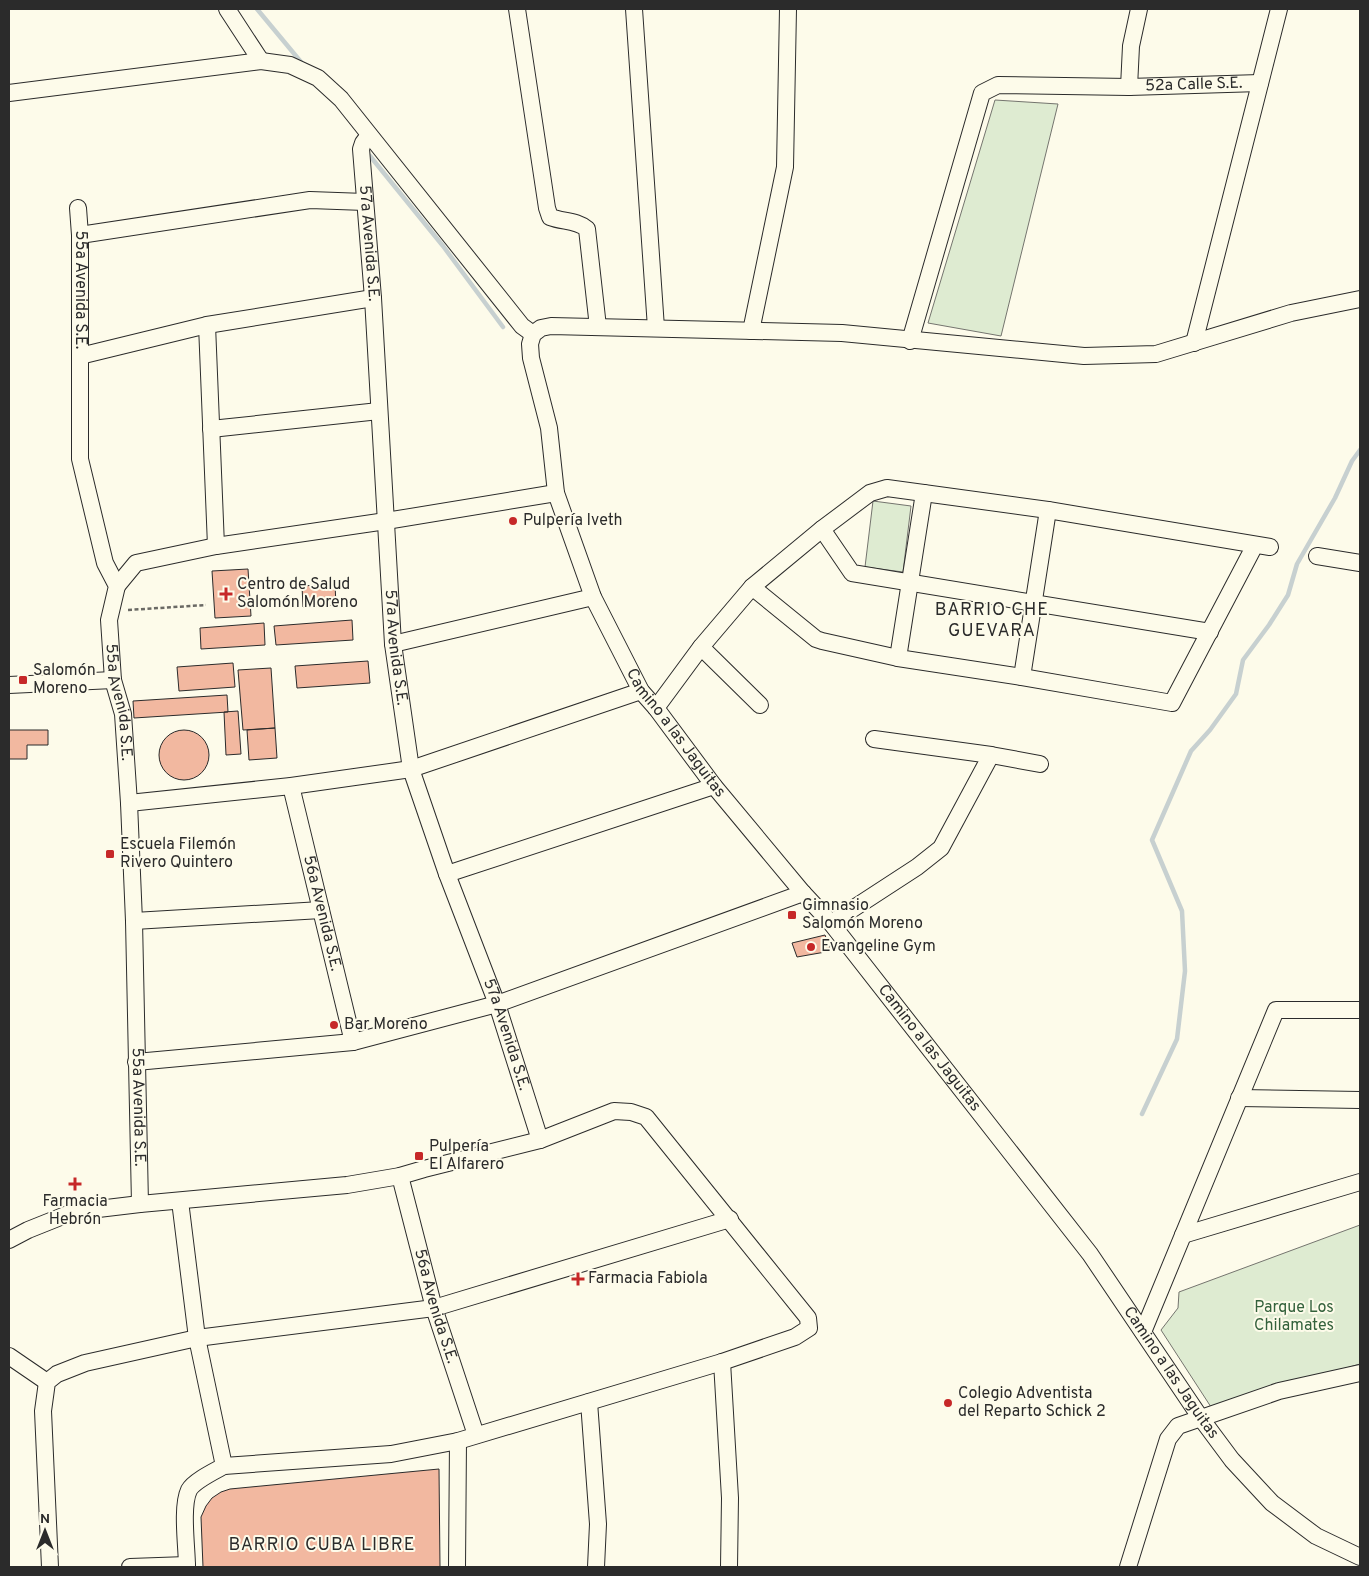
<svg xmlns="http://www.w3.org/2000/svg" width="1369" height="1576" viewBox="0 0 1369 1576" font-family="Overpass,sans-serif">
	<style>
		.green { fill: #deebd1; stroke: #74746e }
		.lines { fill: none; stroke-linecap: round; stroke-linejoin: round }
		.stream { stroke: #c7d0d0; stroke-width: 4.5 }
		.building { fill: #f2b8a0; stroke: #2b2b2b }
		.minor-casing { stroke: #2b2b2b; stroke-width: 18 }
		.path { stroke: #6a6964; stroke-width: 2.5; stroke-dasharray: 4 2.5; stroke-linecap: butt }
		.minor { stroke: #fdfbea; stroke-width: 16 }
		.poi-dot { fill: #c62828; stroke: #fdfbea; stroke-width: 2 }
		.labels { text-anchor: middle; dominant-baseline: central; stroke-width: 4; stroke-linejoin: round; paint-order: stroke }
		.street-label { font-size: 16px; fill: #2b2b2b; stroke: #fdfbea }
		.poi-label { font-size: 16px; fill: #2b2b2b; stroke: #fdfbea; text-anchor: start }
		.park-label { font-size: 16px; fill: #34623c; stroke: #fdfbea }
		.neighbourhood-label { font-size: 18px; letter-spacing: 1px; fill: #2b2b2b; stroke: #fdfbea }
	</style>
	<rect width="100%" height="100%" fill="#fdfbea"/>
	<path class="green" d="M995,100L1058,104L1001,336L928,323Z
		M873,501L911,506L903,572L865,567Z
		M1360,1225V1364L1211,1407L1161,1330L1178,1308L1179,1292Z"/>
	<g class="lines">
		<path class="stream" d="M257,9L301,62
			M370,156L443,246L503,327
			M1142,1114L1177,1039L1185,971L1182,911L1152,840L1191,751L1210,730L1236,694L1243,660L1269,625L1288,595L1297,564L1335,498L1352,461L1360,450"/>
	</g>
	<path class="building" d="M248,569L251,616L215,618L212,571Z
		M335,584L336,605L303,607L302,586Z
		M352,620L353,640L276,645L274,626Z
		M264,623L265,645L201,649L200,628Z
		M368,661L370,683L297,688L295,666Z
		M233,663L235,687L179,691L177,667Z
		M271,668L275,728L243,730L238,670Z
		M227,695L228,712L134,718L133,701Z
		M238,711L241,754L226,755L224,712Z
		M275,728L277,758L249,760L247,730Z
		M9,730H48V745H27V759H9Z
		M159 755a25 25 0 1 1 50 0a25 25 0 1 1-50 0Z
		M825,935L831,951L797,957L792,943Z
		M439,1469L440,1567H203L201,1517L206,1506L212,1498L221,1492L230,1489Z"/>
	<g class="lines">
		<g class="minor-casing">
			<g id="minor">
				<path d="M227,9L261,61"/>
				<path d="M517,9L547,208L550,217C563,222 577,220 587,229L598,327"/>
				<path d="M634,9L656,328"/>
				<path d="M1129,87L1131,46L1139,9"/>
				<path d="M9,93L261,61L290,65L318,78L341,99L522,326L533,334"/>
				<path id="s1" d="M369,135L363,143L361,149L373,298L393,644L411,769L447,874L497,1004L540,1140"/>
				<path id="s2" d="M78,208L80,235V459L105,563L117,586L109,620L113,680L123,714L129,803L134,921L140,1204"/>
				<path d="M80,235L310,200L365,202"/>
				<path id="s3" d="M1360,299L1291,313L1156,354L1084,356L842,333L551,326L541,328L533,334L530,344L531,358L549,428L556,493L593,597L641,691L656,708L714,786L803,893L831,923L1090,1254L1200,1417L1232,1460L1272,1503L1316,1536L1360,1557"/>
				<path d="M207,325L216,546"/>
				<path d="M751,331L785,167L788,9"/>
				<path id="s4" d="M910,341L982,93L998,85L1129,87L1260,83"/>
				<path d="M1194,343L1279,9"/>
				<path d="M80,356L207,325L373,298"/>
				<path d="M211,429L379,411"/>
				<path d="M822,529L852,573L1210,632"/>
				<path d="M1317,556L1360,563"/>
				<path d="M117,586L136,563L216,546L386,521L556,493"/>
				<path d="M752,587L816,639L822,641L898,658L1022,677L1172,703L1255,545"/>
				<path d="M393,644L593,597"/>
				<path d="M701,647L760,705"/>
				<path d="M898,658L924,493"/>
				<path d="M1022,677L1048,510"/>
				<path d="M9,685L113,680"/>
				<path d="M656,708L701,647L752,587L822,529L870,493L887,488L1048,510L1270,547"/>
				<path d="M874,739L991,755L1040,764"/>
				<path id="s5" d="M291,786L353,1042"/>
				<path d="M129,803L291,786L411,769L641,691"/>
				<path d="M447,874L714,786"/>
				<path d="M134,921L321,910"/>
				<path d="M831,923L917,867L941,848L991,755"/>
				<path d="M136,1062L353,1042L497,1004L803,893"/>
				<path d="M1239,1098L1360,1100"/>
				<path id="s6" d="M400,1176L434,1308L476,1435"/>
				<path d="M180,1201L197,1338L224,1466"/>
				<path d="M1183,1235L1360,1182"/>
				<path d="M9,1240L28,1230L73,1212L140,1204L347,1185L400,1176L424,1169L540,1140L614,1111L631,1112L646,1117L808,1318L809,1328L795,1337L722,1362L458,1441L391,1454L224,1466C215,1471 194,1481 189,1490C181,1507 187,1548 187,1567"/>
				<path d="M1143,1332L1276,1010H1360"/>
				<path d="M9,1356L47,1382"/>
				<path d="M722,1362L730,1498L729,1567"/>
				<path d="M589,1402L598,1524L596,1567"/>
				<path d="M50,1567L43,1411L47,1382L57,1374L85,1363L197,1338L434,1308L730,1219"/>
				<path d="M130,1567L187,1565"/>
				<path d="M457,1567L458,1441"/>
				<path d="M1128,1567L1168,1439L1178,1426L1279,1391L1360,1373"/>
			</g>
		</g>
		<path class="path" d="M128,610L206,605"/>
		<use href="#minor" class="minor"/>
	</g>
	<g class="poi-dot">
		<circle cx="513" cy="521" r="5"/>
		<path d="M223.5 586.5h5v5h5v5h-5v5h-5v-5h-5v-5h5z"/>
		<rect x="18" y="675" width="10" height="10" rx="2.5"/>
		<rect x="105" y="849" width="10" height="10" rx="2.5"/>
		<rect x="787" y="910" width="10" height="10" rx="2.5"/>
		<circle cx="811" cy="947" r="5"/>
		<circle cx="334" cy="1025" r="5"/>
		<rect x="414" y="1151" width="10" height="10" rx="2.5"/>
		<path d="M72.5 1176.5h5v5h5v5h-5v5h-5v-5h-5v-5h5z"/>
		<path d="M575.5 1271.5h5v5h5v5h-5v5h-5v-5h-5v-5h5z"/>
		<circle cx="948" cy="1403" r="5"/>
	</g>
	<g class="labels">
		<g class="street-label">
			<text stroke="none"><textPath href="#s4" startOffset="472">52a Calle S.E.</textPath></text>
			<text stroke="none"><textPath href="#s1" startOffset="111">57a Avenida S.E.</textPath></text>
			<text stroke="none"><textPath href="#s2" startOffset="82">55a Avenida S.E.</textPath></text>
			<text stroke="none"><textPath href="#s1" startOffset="516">57a Avenida S.E.</textPath></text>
			<text stroke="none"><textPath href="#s2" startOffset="502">55a Avenida S.E.</textPath></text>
			<text stroke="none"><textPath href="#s3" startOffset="1270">Camino a las Jaguitas</textPath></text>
			<text stroke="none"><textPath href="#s5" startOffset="131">56a Avenida S.E.</textPath></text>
			<text stroke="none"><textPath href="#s1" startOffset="921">57a Avenida S.E.</textPath></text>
			<text stroke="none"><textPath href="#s3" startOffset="1675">Camino a las Jaguitas</textPath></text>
			<text stroke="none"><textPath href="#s2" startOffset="908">55a Avenida S.E.</textPath></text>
			<text stroke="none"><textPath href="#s6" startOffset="135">56a Avenida S.E.</textPath></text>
			<text stroke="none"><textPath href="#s3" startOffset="2080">Camino a las Jaguitas</textPath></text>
		</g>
		<g class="poi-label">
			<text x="523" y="521">Pulpería Iveth</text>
			<text x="237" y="585">Centro de Salud<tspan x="237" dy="18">Salomón Moreno</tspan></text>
			<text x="33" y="671">Salomón<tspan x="33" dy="18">Moreno</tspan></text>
			<text x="120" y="845">Escuela Filemón<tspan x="120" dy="18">Rivero Quintero</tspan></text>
			<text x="802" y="906">Gimnasio<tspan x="802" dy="18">Salomón Moreno</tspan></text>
			<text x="821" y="947">Evangeline Gym</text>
			<text x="344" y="1025">Bar Moreno</text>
			<text x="429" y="1147">Pulpería<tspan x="429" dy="18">El Alfarero</tspan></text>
			<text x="75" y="1202" text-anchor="middle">Farmacia<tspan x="75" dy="18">Hebrón</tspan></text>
			<text x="588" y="1279">Farmacia Fabiola</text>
			<text x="958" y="1394">Colegio Adventista<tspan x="958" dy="18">del Reparto Schick 2</tspan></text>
		</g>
		<g class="park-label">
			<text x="1294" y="1308">Parque Los<tspan x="1294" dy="18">Chilamates</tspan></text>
		</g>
		<g class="neighbourhood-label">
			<text x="992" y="610">BARRIO CHE<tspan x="992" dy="21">GUEVARA</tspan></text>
			<text x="322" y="1545">BARRIO CUBA LIBRE</text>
		</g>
	</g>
	<rect width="1369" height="1576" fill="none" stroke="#2b2b2b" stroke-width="20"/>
	<g transform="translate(45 1531)" stroke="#fdfbea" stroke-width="4" paint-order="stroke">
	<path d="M0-4L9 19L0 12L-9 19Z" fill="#2b2b2b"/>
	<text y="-8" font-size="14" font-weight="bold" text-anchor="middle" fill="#2b2b2b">N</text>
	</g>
</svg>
